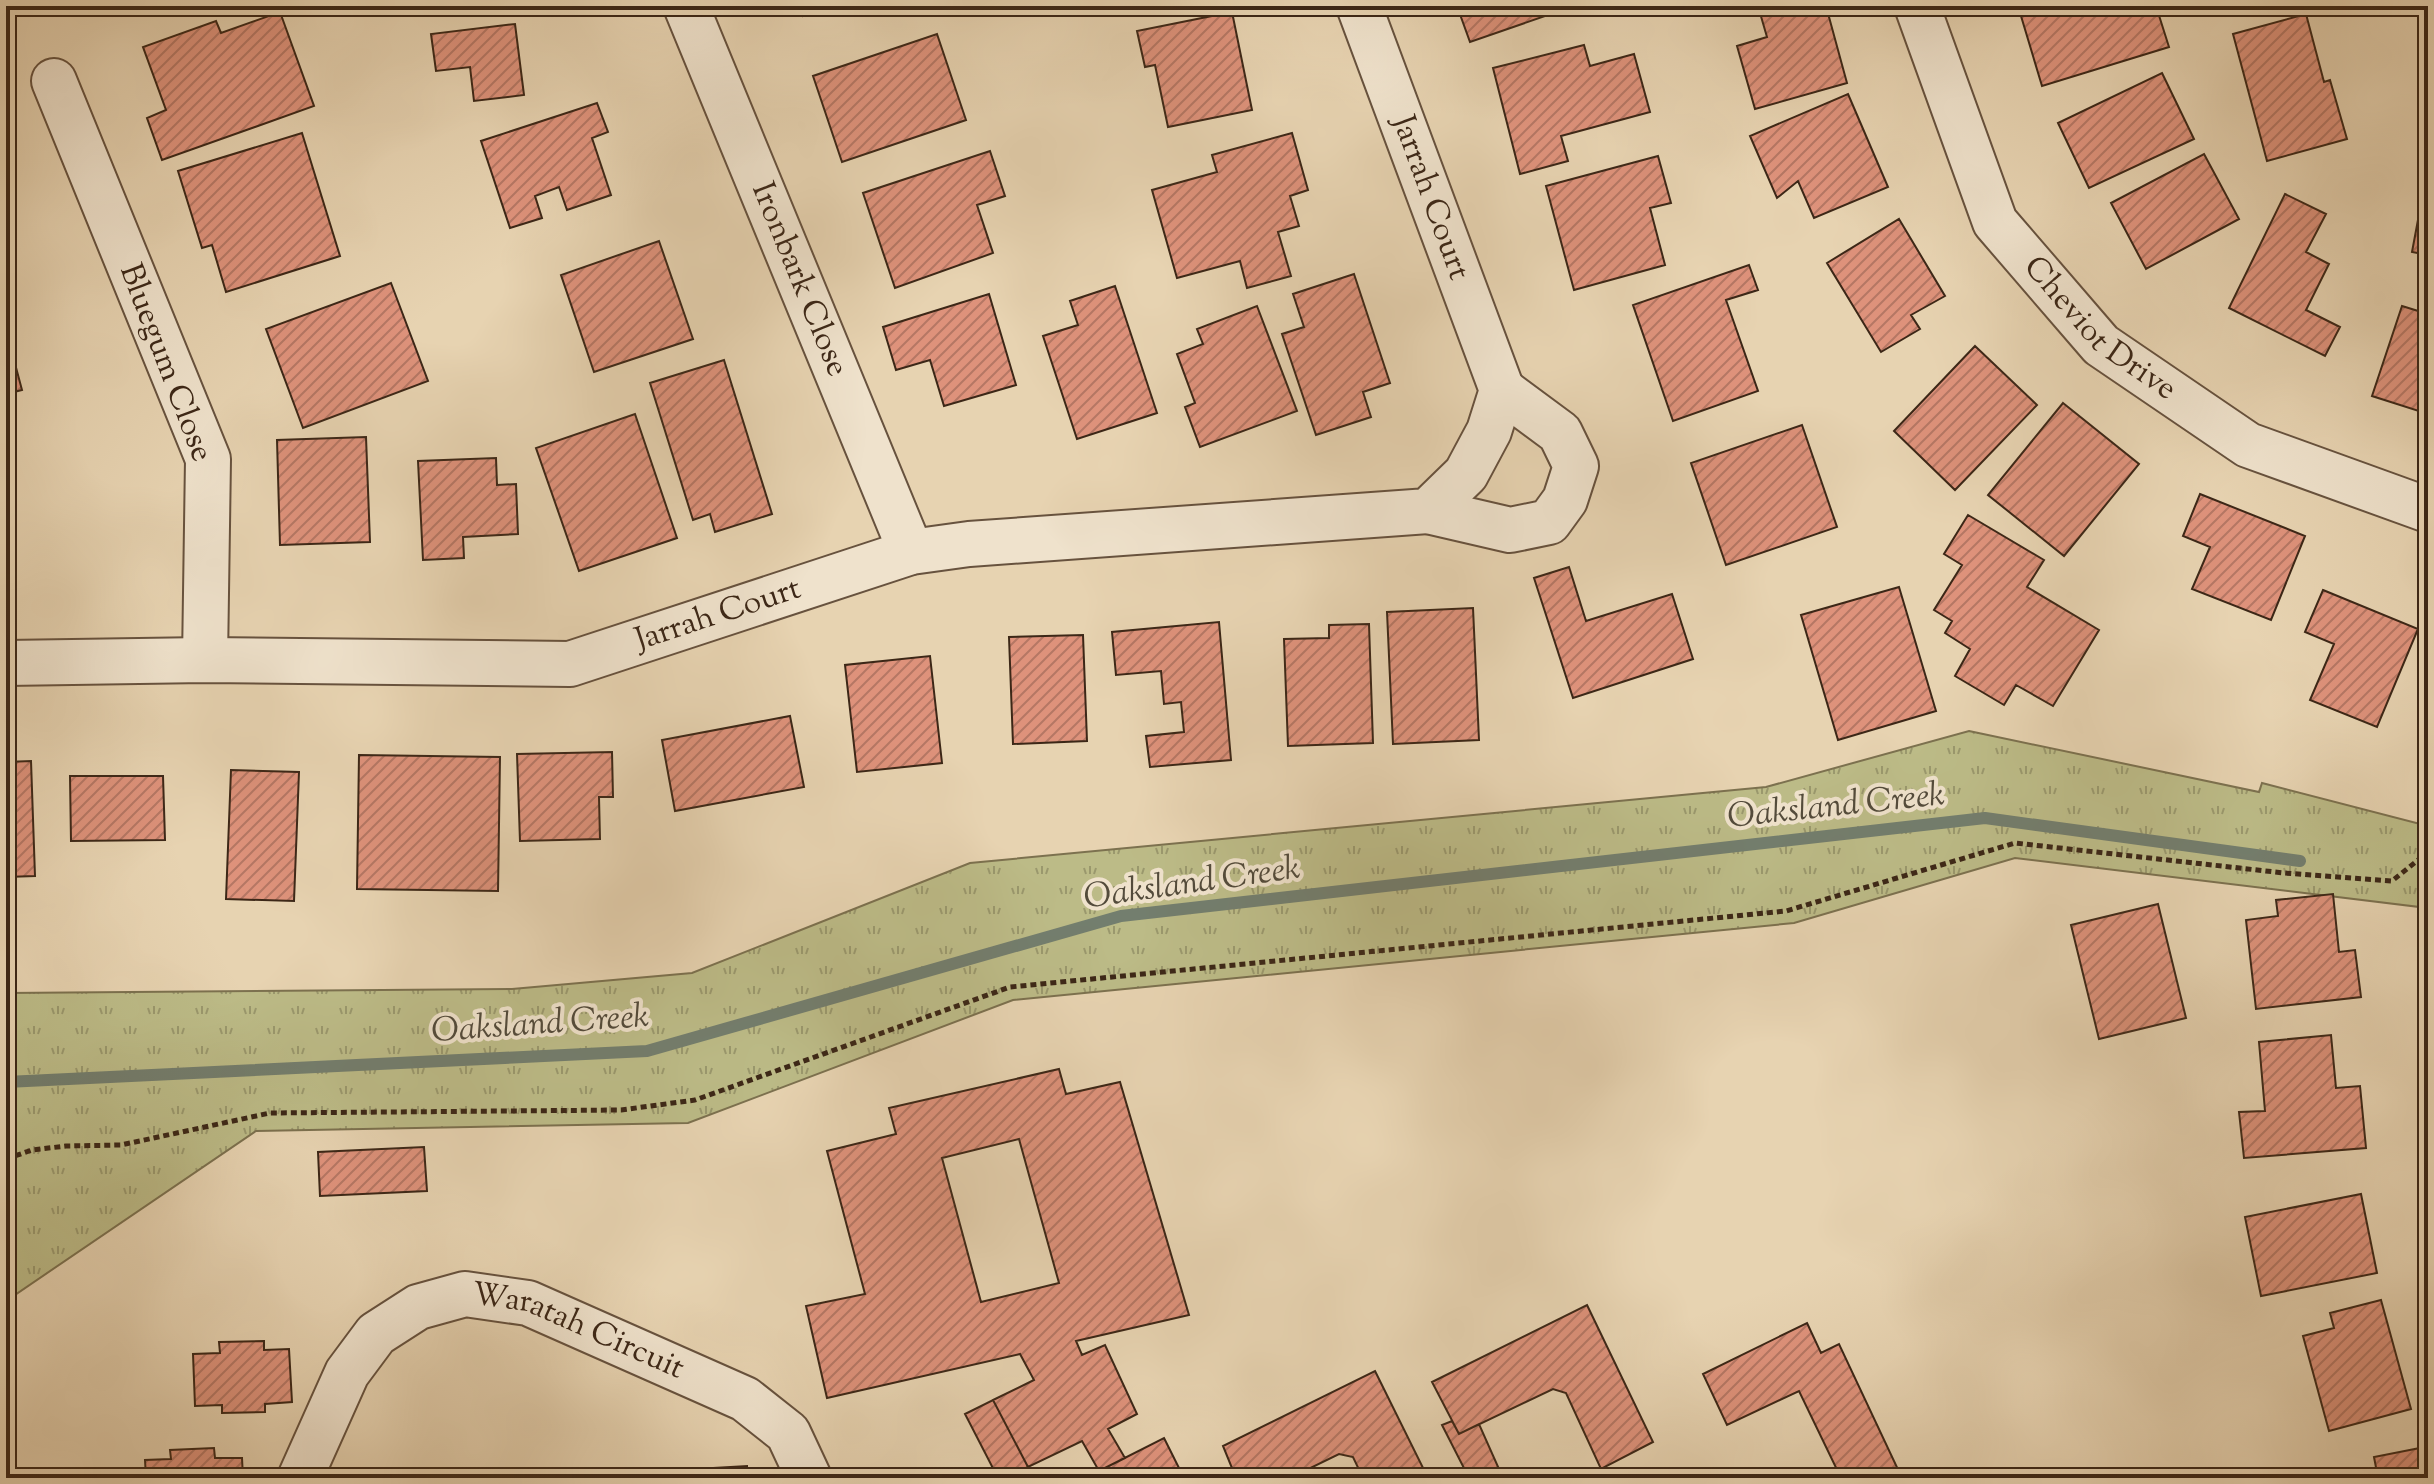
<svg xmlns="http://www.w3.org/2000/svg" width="2434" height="1484" viewBox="0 0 2434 1484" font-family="'Sorts Mill Goudy',serif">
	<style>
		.park { fill: url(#park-tufts); stroke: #7c714f; stroke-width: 2 }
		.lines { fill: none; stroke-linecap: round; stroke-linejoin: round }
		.stream { stroke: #737e6e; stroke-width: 12 }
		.building { fill: url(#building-hatch); stroke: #3c2717; stroke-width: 2; fill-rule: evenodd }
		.minor-casing { stroke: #67523e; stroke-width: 48 }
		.path { stroke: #3c2717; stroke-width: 5; stroke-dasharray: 6 4; stroke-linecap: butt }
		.minor { stroke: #efe2cc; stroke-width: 44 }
		.labels { text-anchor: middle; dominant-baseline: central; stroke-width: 8; stroke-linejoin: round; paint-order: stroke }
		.street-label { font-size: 32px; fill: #3c2717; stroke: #efe2cc }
		.water-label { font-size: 34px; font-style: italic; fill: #534b3b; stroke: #efe2cc }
	</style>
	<defs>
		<pattern id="park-tufts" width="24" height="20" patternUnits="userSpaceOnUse" patternTransform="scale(2)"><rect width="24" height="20" fill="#bcbb87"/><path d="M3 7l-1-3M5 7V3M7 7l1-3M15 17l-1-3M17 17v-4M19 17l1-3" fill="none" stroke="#9a986d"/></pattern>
		<pattern id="building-hatch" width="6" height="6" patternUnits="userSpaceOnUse" patternTransform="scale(2)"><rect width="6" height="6" fill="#de927b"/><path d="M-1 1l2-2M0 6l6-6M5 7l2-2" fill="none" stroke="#b57764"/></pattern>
	</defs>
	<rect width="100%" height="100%" fill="#e7d3b1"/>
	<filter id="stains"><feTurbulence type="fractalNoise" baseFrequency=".0025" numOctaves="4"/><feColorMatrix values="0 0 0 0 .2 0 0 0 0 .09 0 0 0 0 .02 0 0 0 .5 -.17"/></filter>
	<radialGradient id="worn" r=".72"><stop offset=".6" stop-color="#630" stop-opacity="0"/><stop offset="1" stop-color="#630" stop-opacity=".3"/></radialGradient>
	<path class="park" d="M1969,731L2259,792L2262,783L2428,826V908L2015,858L1794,923L1013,1000L688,1123L256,1131L6,1301V993L512,989L692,973L970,863L1766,787Z"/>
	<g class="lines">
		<path class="stream" d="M6,1082L647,1051L1121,916L1985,818L2300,861"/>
	</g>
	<path class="building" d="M801,6H841L803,16Z
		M1457,6H1574L1470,42Z
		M1758,6H1826L1847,83L1755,109L1737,46L1767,37Z
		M2018,6H2156L2169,47L2042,86Z
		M280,12L314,106L162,160L147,118L166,110L143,47L216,21L221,33Z
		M1232,12L1252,110L1168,127L1155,65L1145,67L1137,31Z
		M2306,14L2324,82L2330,80L2347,139L2267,161L2233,34Z
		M515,24L524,95L474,101L470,67L436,71L431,34Z
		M937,34L966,120L842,162L813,76Z
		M1584,45L1590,66L1634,54L1650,112L1561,136L1568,161L1520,174L1493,68Z
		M2424,64H2428V129L2423,128Z
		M2162,73L2194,139L2089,188L2058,123Z
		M1848,94L1888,187L1814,218L1798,181L1777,198L1750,136Z
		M597,103L608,132L592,138L611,195L567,210L559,187L535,196L542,218L510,228L481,141Z
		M302,133L340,256L226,292L212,245L202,248L178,171Z
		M1292,133L1308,190L1290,196L1299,226L1278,232L1291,276L1247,288L1240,261L1177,278L1152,190L1217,172L1212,155Z
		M990,151L1005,196L977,205L993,253L895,288L863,193Z
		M2204,154L2239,219L2146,269L2111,203Z
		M1658,156L1671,203L1650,208L1665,265L1574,290L1546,186Z
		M2426,177H2428V255L2412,252Z
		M2285,194L2326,214L2306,252L2329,264L2306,310L2340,327L2325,356L2229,308Z
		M1899,219L1945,296L1911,315L1920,329L1881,352L1827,263Z
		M659,241L693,339L594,372L561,275Z
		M1749,265L1758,290L1726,300L1758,391L1673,421L1633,305Z
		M1354,274L1390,383L1363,392L1371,417L1316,435L1282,334L1304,327L1293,294Z
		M391,283L428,381L303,428L266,329Z
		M1115,286L1157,413L1077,439L1043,336L1078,325L1070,301Z
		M989,294L1016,385L944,406L930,360L896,370L883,327Z
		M1257,306L1297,411L1200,447L1185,407L1195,403L1177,354L1203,344L1197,329Z
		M2402,306L2428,314V414L2372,396Z
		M6,330L22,390L6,394Z
		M1975,346L2037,405L1955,490L1894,431Z
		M724,360L772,514L715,532L710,514L693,520L650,383Z
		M2063,403L2139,464L2064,556L1988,495Z
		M635,414L677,538L579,571L536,448Z
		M1802,425L1837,527L1726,565L1691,463Z
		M366,437L370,542L280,545L277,440Z
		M496,458L497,485L516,484L518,534L463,537L464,558L423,560L418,461Z
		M2200,494L2305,536L2271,620L2192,589L2210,547L2183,536Z
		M1968,515L2044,560L2027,587L2099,630L2053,706L2016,685L2004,705L1955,676L1970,649L1945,633L1952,621L1934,610L1962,565L1944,554Z
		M1569,567L1586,621L1672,594L1693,659L1573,698L1534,578Z
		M1899,587L1936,711L1838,740L1801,615Z
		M2323,590L2418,629L2377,727L2310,700L2334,644L2305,632Z
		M1473,608L1479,740L1393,744L1387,612Z
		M1219,622L1231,760L1150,767L1146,736L1184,732L1181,702L1164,704L1161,671L1116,675L1112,632Z
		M1369,624L1373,743L1288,746L1284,639L1329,638V625Z
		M1083,635L1087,741L1013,744L1009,637Z
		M930,656L942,763L857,772L845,665Z
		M790,716L804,787L675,811L662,740Z
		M612,752L613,797H599L600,839L520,841L517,754Z
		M359,755L500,757L498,891L357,889Z
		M31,761L35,876L6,877V762Z
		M231,770L299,772L294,901L226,899Z
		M70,776H163L165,840L71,841Z
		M2333,894L2339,952L2355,950L2361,997L2256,1009L2246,920L2278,916L2276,900Z
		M2158,904L2186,1018L2099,1039L2071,925Z
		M2331,1035L2336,1088L2360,1086L2366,1148L2244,1158L2239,1112L2265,1111L2259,1042Z
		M1059,1069L1066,1094L1120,1082L1189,1315L1076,1341L1082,1355L1105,1345L1137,1414L1108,1429L1125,1458L1099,1471L1082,1441L1028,1467L993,1400L1034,1380L1020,1354L827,1398L806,1306L865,1294L827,1151L896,1134L889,1108ZM1019,1139L1059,1283L981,1302L942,1158Z
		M424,1147L427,1191L320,1196L318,1152Z
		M2361,1194L2377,1273L2261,1296L2245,1217Z
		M2381,1300L2411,1409L2329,1431L2303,1336L2334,1328L2330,1313Z
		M1587,1305L1653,1442L1601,1469L1566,1393L1553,1389L1459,1434L1432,1382Z
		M1807,1323L1821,1353L1839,1344L1902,1478H1841L1799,1391L1727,1425L1703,1374Z
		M264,1341V1350L289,1349L292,1402L265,1404V1412L222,1413V1405L195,1406L193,1354L220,1353L219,1342Z
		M1375,1371L1428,1478H1363L1353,1457L1339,1454L1290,1478H1236L1223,1446Z
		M993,1400L1028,1467L1005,1478H998L965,1414Z
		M1452,1421L1459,1434L1479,1424L1503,1478H1469L1442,1425Z
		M1164,1438L1184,1478H1083L1099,1471Z
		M2425,1447L2428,1478H2378L2374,1457Z
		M214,1448L215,1458H242L243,1478H146L145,1460L171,1459L170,1450Z
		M747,1466V1478H644V1472Z"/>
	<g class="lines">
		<g class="minor-casing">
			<g id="minor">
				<path id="s1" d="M686,6L911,552"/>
				<path id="s2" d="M1917,6L1995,222L2101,345L2248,445L2428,510"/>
				<path d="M54,81L208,459L205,660"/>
				<path d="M1428,511L1510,530L1549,522L1565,500L1576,466L1560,433L1502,390"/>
				<path id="s3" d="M6,663L205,660L570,664L911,552L969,544L1428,511L1466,474L1489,431L1502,390L1359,6"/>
				<path id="s4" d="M300,1478L347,1373L376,1334L418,1307L465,1294L528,1303L745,1399L788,1433L809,1478"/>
			</g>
		</g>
		<path class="path" d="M6,1159L32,1150L66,1146L121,1145L270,1113L621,1110L695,1100L1010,987L1786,911L2015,843L2284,873L2392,881L2428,852"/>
		<use href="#minor" class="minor"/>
	</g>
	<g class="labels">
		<g class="street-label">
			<text transform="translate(1430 198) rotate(70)">Jarrah Court</text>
			<text stroke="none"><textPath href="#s1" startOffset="296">Ironbark Close</textPath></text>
			<text stroke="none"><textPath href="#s2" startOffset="380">Cheviot Drive</textPath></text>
			<text transform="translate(165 363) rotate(69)">Bluegum Close</text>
			<text stroke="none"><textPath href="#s3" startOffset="720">Jarrah Court</textPath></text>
			<text stroke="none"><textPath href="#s4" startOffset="382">Waratah Circuit</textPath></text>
		</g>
		<g class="water-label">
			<text transform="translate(1836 807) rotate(-6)">Oaksland Creek</text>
			<text transform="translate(1192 884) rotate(-8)">Oaksland Creek</text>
			<text transform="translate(540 1025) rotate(-4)">Oaksland Creek</text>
		</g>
	</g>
	<rect width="2434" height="1484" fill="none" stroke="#e7d3b1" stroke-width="32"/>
	<rect x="8" y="8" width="2418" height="1468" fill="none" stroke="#3c2717" stroke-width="4"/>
	<rect x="16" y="16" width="2402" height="1452" fill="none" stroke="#3c2717" stroke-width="2"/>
	<rect width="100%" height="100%" filter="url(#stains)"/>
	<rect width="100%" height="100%" fill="url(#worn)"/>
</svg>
